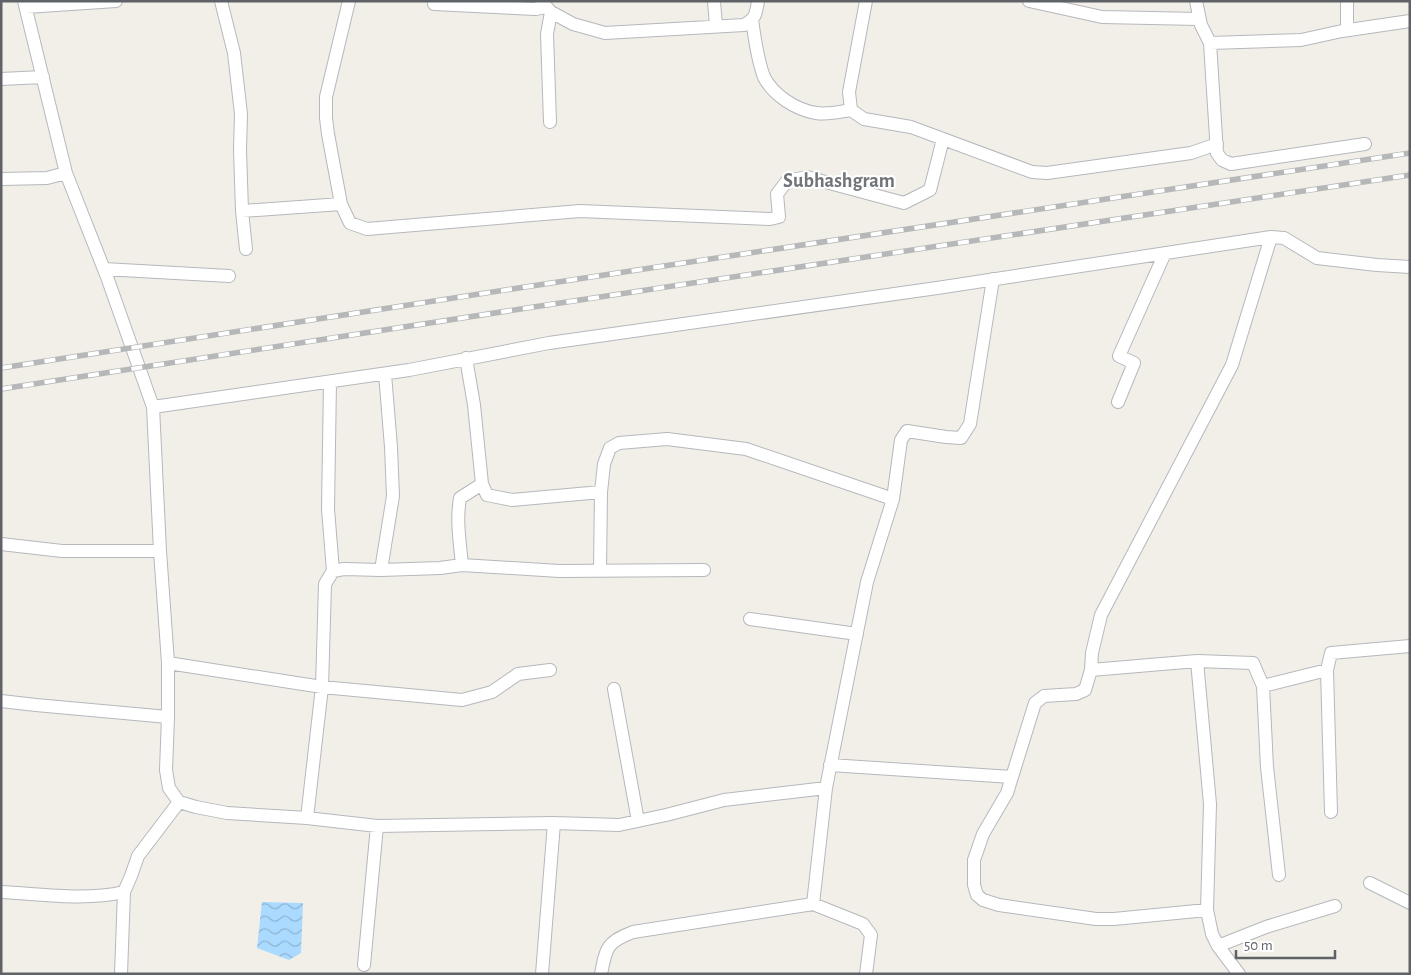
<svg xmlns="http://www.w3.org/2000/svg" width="1411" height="975" viewBox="0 0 1411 975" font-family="'Alegreya Sans',sans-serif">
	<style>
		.water { fill: url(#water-waves) }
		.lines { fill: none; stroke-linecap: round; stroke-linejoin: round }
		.minor-casing { stroke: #b5b8bc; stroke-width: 14 }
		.minor { stroke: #fff; stroke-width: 12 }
		.rail-casing { stroke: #b6b7b8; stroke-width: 5.5 }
		.rail { stroke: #fff; stroke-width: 4; stroke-dasharray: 11; stroke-linecap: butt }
		.labels { text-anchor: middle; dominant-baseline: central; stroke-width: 4; stroke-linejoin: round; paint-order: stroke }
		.district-label { font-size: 20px; font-weight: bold; fill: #70757a; stroke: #fff }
	</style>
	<defs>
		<pattern id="water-waves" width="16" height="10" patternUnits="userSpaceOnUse" patternTransform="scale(1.25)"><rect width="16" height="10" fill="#aadaff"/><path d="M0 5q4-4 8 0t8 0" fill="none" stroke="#8eb4d2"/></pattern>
	</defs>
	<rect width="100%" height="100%" fill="#f1efe8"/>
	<path class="water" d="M262,902L303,903L301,953L289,960L257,948Z"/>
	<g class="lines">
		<g class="minor-casing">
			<path id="minor" d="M24,1L66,173L107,277L153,407L160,551L168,663V717L166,770L169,788L179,802L196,807L227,813L307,818L377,826L554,823L619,825L666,815L724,800L826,788
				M221,1L234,53L241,114L240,150L242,211L246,249
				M349,1L326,97V118L328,134L341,204L350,223L367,229L580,211L770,219L779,217L777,194L787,181L807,177L904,203L930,190L943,139
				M541,1L551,12L573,24L605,33L744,25C756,18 756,14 758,1
				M714,1L716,26
				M866,1L849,92L851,110L864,119L911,127L1032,172L1047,173L1191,153L1217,144
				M1029,1L1102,17L1199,19
				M1196,1L1201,25L1210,43L1217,153L1222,160L1231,164L1365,144
				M1347,1V30
				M434,4L536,9L546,7
				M26,7L116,1
				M752,20C755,39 757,59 764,77C773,95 796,110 816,113C828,115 839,112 851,110
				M1210,43L1301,40L1342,31L1410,21
				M1,79L43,77
				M550,122L547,34L551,12
				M1,179L47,178L66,173
				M242,211L341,204
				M1271,237L1284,238L1317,258L1377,265L1410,267
				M104,269L229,276
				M466,358L474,405L482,484L487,495L512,500L601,492
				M330,382L328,509L333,571
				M1118,402L1134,363L1119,356L1165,253
				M153,407L409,370L549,343L937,288L1271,237L1232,365L1101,615L1092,653L1091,670L1197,661L1253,663L1263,686L1327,670
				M1,544L62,551H160
				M462,565C460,543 456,521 460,498L482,484
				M381,570L393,496L391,447L385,374
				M600,570L601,492L604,464L610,448L619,443L667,439L746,449L893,499
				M750,619L857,634
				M1197,661L1210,804L1207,910L1212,934L1218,946L1239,974
				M168,663L322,687L462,700L492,692L518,674L550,670
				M1091,670L1085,690L1076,694L1044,696L1035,703L1007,793L983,834L974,860V885L977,895L983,900L999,905L1096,919H1114L1207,910
				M1263,686L1267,767L1279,875
				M614,689L638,821
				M1,701L36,705L168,717
				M830,765L1012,777
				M1331,812L1327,670L1331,653L1410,646
				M307,818L322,687L325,584L333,571L344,569L381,570L440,568L462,565L559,571L704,570
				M1370,883L1410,903
				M1,892C42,894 84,901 124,892
				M1218,946L1266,927L1335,906
				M364,965L377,826
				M121,974L124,892L131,876L138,856L179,802
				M542,974L554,823
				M601,974C606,947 607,942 633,932L813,904
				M866,974L871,935L863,924L813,904L826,788L867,582L893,499L901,440L907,431L946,437L961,438L970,424L993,279"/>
		</g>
		<use href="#minor" class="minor"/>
		<g class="rail-casing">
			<path id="rail" d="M1,368L525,287L1410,153
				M1,389L527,308L1410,175"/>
		</g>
		<use href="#rail" class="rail"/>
	</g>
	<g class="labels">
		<g class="district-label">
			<text x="839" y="181">Subhashgram</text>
		</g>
	</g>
	<rect width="1411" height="975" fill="none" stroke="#5f6368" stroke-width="5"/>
	<path d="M1236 950v8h99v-8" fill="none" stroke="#5f6368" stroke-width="2.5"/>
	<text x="1244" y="950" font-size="15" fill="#5f6368" stroke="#ffffff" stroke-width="4" paint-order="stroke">50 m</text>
</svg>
